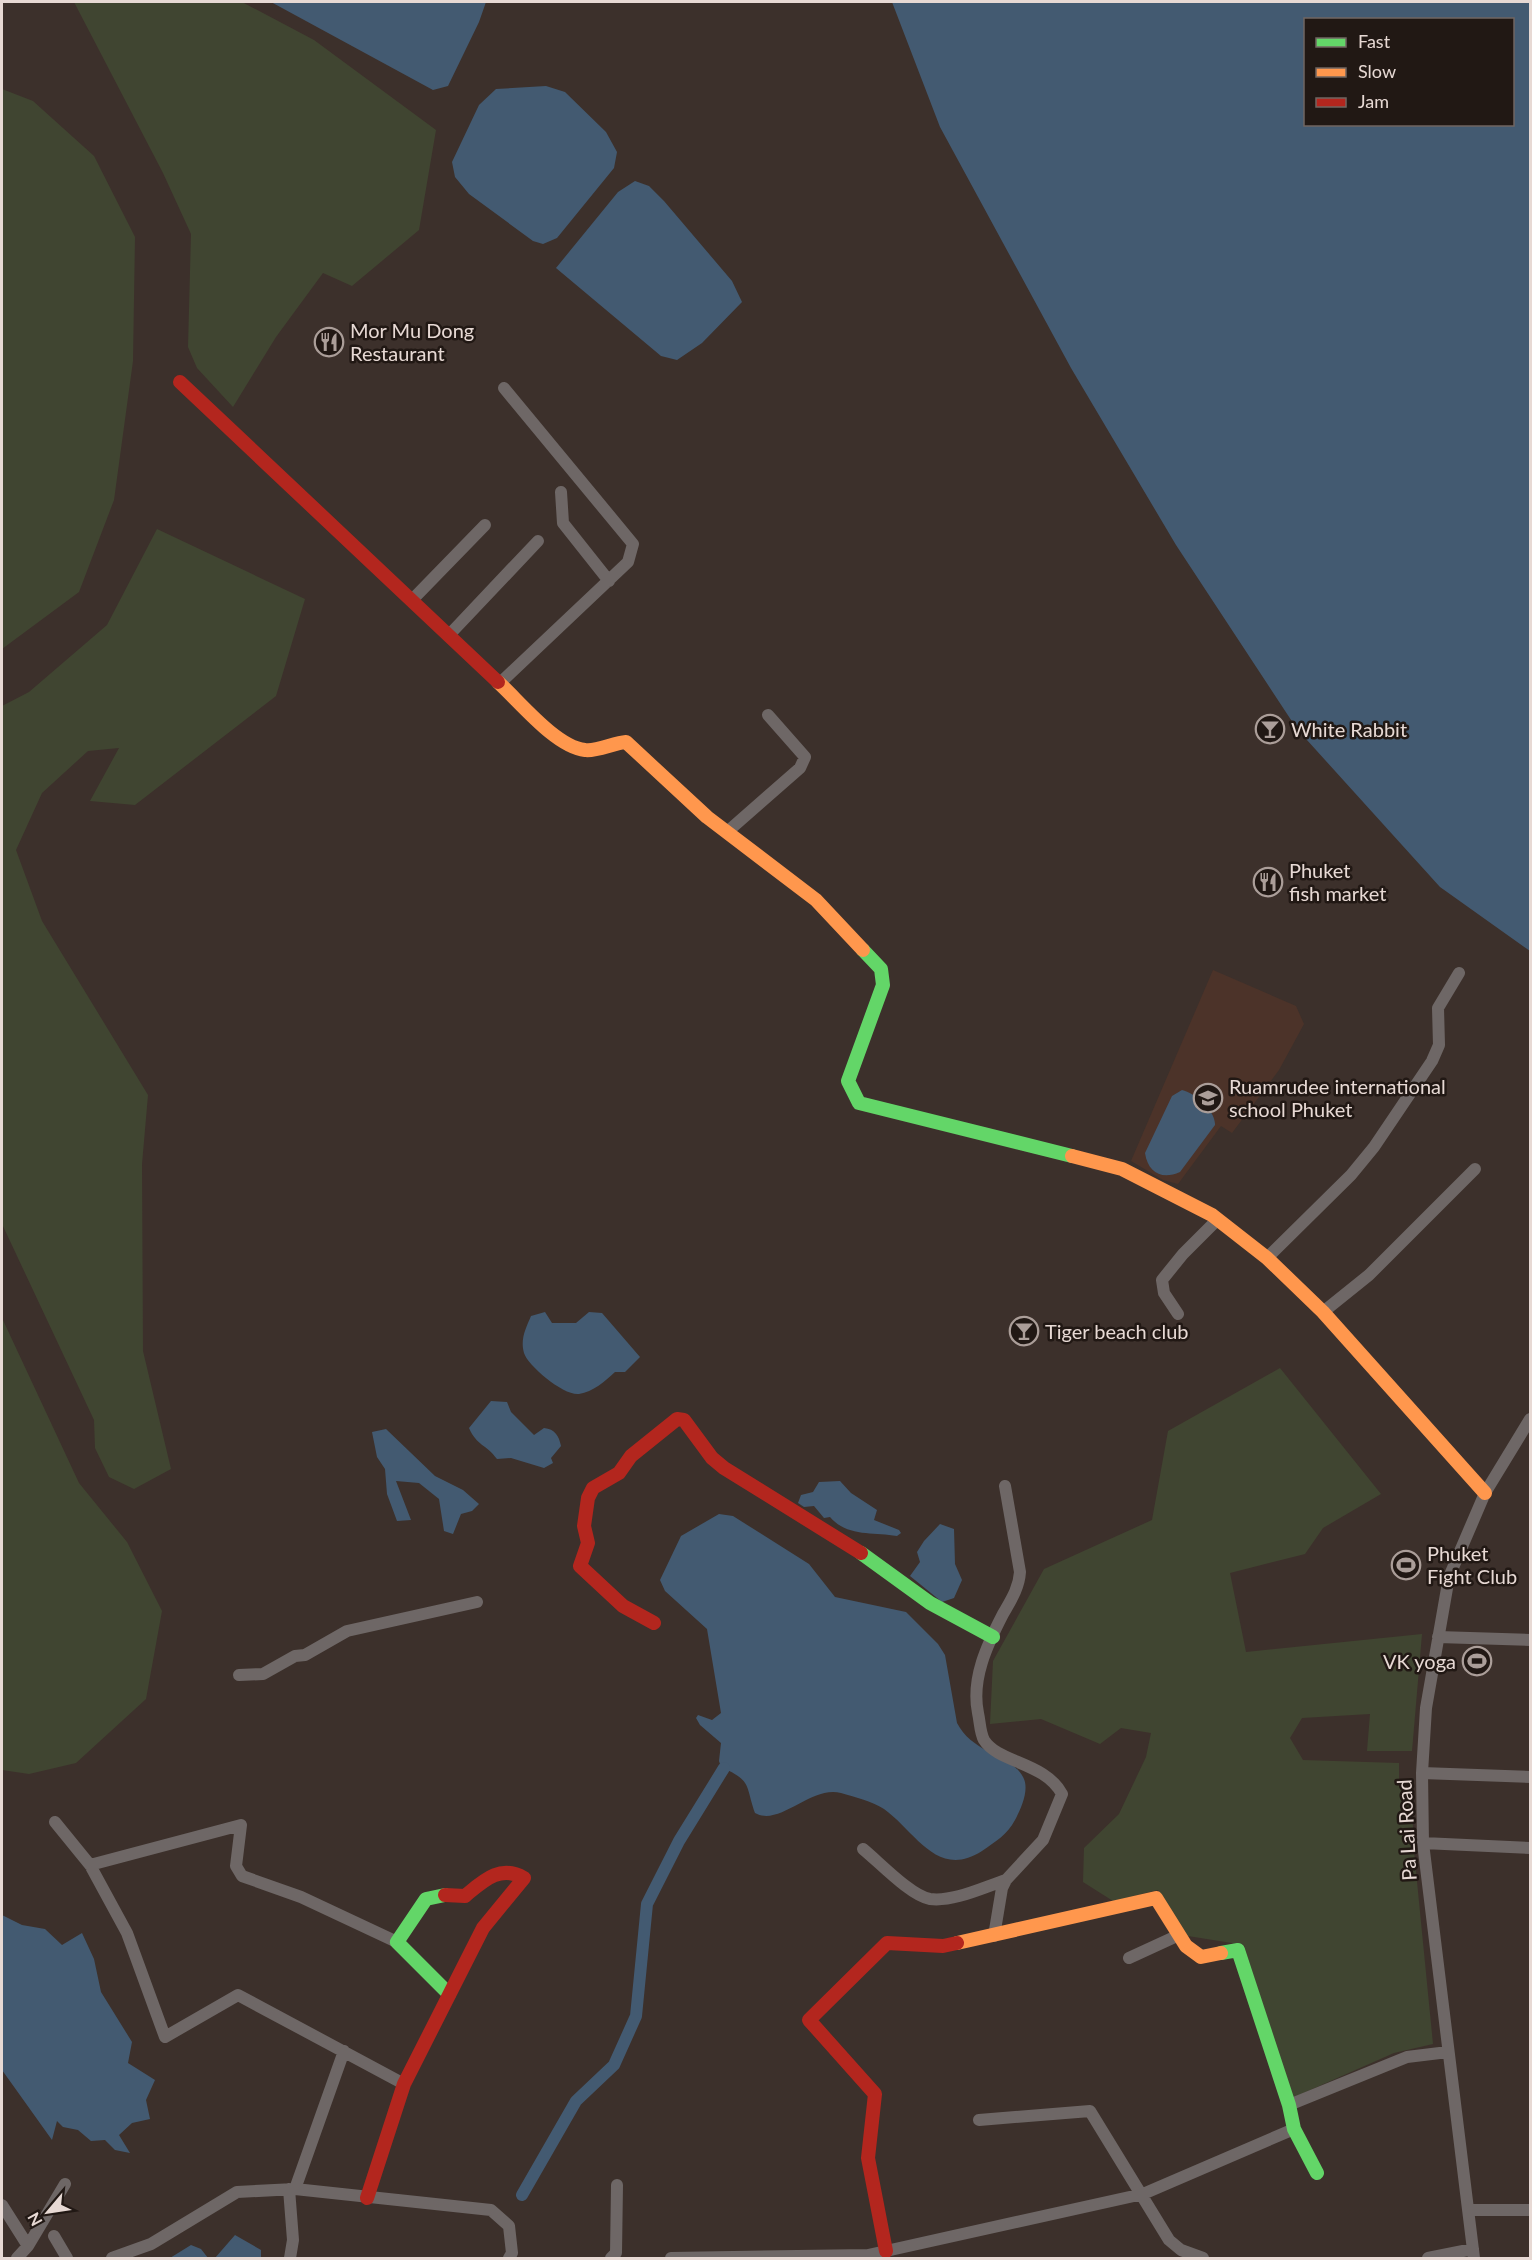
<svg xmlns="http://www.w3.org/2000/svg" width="1532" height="2260" viewBox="0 0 1532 2260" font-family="Lato,sans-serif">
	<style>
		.built { fill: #4c3329 }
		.green { fill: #404531 }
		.water { fill: #435a71; fill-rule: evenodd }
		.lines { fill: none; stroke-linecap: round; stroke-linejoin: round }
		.canal { stroke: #435a71; stroke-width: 12 }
		.street { stroke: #6e6766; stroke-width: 12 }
		.fast { stroke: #63d668; stroke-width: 14 }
		.slow { stroke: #ff974d; stroke-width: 14 }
		.jam { stroke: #b3261e; stroke-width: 14 }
		.labels { text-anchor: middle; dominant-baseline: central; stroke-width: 5; stroke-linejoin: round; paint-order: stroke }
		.poi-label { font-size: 20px; fill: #e7d9d4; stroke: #211814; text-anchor: start }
		.street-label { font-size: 20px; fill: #e7d9d4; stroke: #211814 }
	</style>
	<rect width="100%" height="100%" fill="#3c302b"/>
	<path class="built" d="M1213,970L1296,1006L1304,1024L1279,1070L1232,1133L1221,1126L1178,1184L1163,1180L1131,1161Z"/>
	<path class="green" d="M74,2H242L314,40L436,130L419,230L352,286L323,273L276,337L233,407L197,368L188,347L191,234L163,173Z
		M2,89L33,101L94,156L135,237L133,361L114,500L79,592L2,649Z
		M157,529L305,599L276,696L135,805L90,801L119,748L88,751L42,793L16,850L42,921L148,1095L142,1164L143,1351L171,1469L134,1489L109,1477L95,1448L94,1420L2,1224V706L29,692L107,625Z
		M2,1318L79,1483L127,1542L162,1611L146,1699L76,1763L29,1774L2,1770Z
		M1280,1368L1381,1494L1323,1528L1305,1554L1230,1573L1246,1652L1422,1634L1412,1751H1367L1370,1714L1302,1718L1290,1738L1303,1760L1399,1763V1782L1411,1781L1414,1851L1433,2044L1394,2053L1292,2098L1244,1945L1188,1936L1158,1890L1113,1901L1083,1882L1084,1848L1119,1814L1146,1757L1151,1733L1121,1728L1100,1744L1041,1719L990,1724L993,1661L1044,1569L1152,1520L1168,1431Z"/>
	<path class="water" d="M271,2H486L479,22L448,86L433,90Z
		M892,2H1530V951L1440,887L1297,729L1176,545L1071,368L940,127ZM1306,20H1512V124H1306Z
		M546,86L565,92L606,132L617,152L614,168L557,238L543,244L533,241L469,194L455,177L452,162L479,105L496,89Z
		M635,181L649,186L664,201L732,281L742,302L702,343L677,360L661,356L556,268L618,192Z
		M1182,1090C1195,1093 1216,1111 1215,1125L1180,1172C1162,1180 1148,1173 1145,1153L1172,1096Z
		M545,1312L552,1323H576L589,1312L602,1313L640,1357L625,1372H615C605,1381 593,1392 579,1394C564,1396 528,1366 524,1353C520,1339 526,1328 531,1316Z
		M491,1401L507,1402L511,1412L534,1435L544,1428C555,1429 559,1436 561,1446L551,1458L553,1463L544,1468L511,1458L497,1459C486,1444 477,1446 469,1428Z
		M386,1429L435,1476L463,1490L479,1504L472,1511L461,1514L453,1534L444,1531L439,1499L419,1483L396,1481L411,1520L397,1521L387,1494L385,1469L377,1457L372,1432Z
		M840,1481L851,1493L877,1510L874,1520L899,1530L901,1533L897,1536C873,1532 847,1537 830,1517L824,1518L814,1506L804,1507L798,1503L801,1495L813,1492L819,1482Z
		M719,1514L733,1516L809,1564L835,1597L906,1612L938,1644L945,1655L957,1723C973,1754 1012,1755 1023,1777C1030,1789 1021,1809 1015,1820C1007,1835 996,1841 982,1851C937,1880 915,1831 884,1809C872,1801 854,1797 841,1793C811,1785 780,1827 755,1813C745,1784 752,1781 721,1767L719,1761L721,1743L700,1725L696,1718L698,1715L712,1720L721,1713L707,1629L665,1591L660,1580L681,1536Z
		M940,1524L954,1529L955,1564L962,1580L954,1598L942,1602L910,1576L920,1562L917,1552L924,1541Z
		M2,1915L22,1925L45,1929L62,1945L82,1933L94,1959L101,1992L132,2042L128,2063L155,2080L146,2100L150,2119L132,2123L119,2135L130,2153L115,2150L105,2140L91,2141L78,2130L63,2127L57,2121L52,2140L2,2070Z
		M235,2235L261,2250V2258H215Z
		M191,2245L201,2249L208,2258H170Z"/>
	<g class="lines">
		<path class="canal" d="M522,2195L576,2101L614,2065L636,2016L647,1904L679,1841L724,1768"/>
		<path class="street" d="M561,492L563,523L609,581
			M413,599L485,525
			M450,634L538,541
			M501,682L628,562L633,544L504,388
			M727,832L800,768L805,757L768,715
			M1267,1258L1351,1175L1374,1147L1432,1061L1439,1045L1438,1008L1459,973
			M1323,1312L1369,1275L1475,1169
			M1178,1314L1164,1293L1162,1280L1183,1254L1217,1220
			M1438,1637L1530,1640
			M239,1675L263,1674L295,1656L305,1655L347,1631L477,1602
			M1422,1773L1530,1777
			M55,1822L90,1865L127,1933L165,2037L238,1995L404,2084
			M1423,1843L1530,1848
			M863,1849C879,1862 911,1896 930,1899C954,1902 984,1887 1006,1880
			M90,1865L241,1825L236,1866L242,1876L301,1897L397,1942
			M994,1936L1002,1888L1006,1880L1043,1840L1062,1794C1045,1762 998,1763 984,1740C980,1733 980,1722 978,1713C971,1679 987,1645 1003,1614C1011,1600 1019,1588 1020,1572L1005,1486
			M1129,1958L1179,1935
			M1289,2105L1407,2057L1448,2052
			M979,2120L1090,2111L1169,2240L1181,2250L1203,2258
			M289,2189L293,2240L290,2258
			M295,2189L344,2051
			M2,2205L28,2246
			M1468,2210H1530
			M54,2236L67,2258
			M17,2258L28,2246L65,2184
			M112,2258L151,2244L237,2192L295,2189L491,2210L509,2226L512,2253L509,2258
			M611,2258L616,2253L617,2185
			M671,2258L868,2255L886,2251L1143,2194L1294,2129
			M1428,2258L1473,2249
			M1474,2258L1423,1843L1422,1773L1426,1708L1449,1577L1485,1493L1530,1419"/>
		<path class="fast" d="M863,950L881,969L883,985L848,1081L859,1103L1072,1156
			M861,1553L930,1603L993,1637
			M445,1895L426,1899L397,1942L449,1994
			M1221,1953L1238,1950L1289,2105L1294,2129L1317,2173"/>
		<path class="slow" d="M498,682C520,702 556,747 585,750C595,752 614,743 626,742L707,817L816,900L863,950
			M1072,1156L1122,1169L1212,1215L1267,1258L1323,1312L1485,1493
			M957,1943L1156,1898L1186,1946L1201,1957L1221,1953"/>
		<path class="jam" d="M180,382L498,682
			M654,1623L623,1606L580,1566L588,1543L584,1526L588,1498L593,1488L619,1473L631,1456L677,1419L684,1420L712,1458L724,1468L861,1553
			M367,2198L404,2084L483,1928L524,1878C500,1864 483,1881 465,1896L445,1895
			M886,2251L868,2158L875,2094L809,2020L887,1943L943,1946L957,1943"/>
	</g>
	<defs>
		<g id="restaurant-ring" transform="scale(1.5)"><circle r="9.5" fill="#211814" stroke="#ab9e99" stroke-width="1.5"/><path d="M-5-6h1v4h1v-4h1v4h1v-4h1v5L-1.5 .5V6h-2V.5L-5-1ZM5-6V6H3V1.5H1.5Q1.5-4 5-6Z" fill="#ab9e99"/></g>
		<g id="bar-ring" transform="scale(1.5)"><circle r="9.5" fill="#211814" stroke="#ab9e99" stroke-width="1.5"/><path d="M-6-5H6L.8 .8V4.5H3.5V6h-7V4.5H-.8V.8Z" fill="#ab9e99"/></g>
		<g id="school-ring" transform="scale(1.5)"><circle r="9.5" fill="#211814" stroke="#ab9e99" stroke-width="1.5"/><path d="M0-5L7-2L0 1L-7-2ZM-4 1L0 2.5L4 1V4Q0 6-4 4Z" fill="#ab9e99"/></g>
		<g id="stadium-ring" transform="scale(1.5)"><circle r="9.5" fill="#211814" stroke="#ab9e99" stroke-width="1.5"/><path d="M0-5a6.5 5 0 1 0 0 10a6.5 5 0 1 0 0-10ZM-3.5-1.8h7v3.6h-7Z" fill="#ab9e99"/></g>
	</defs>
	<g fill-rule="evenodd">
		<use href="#restaurant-ring" x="329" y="342"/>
		<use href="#bar-ring" x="1270" y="729"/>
		<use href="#restaurant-ring" x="1268" y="882"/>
		<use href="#school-ring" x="1208" y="1098"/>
		<use href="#bar-ring" x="1024" y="1331"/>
		<use href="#stadium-ring" x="1406" y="1565"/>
		<use href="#stadium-ring" x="1477" y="1661"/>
	</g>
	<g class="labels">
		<g class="poi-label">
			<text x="350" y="330">Mor Mu Dong<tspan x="350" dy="23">Restaurant</tspan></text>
			<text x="1291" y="729">White Rabbit</text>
			<text x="1289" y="870">Phuket<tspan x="1289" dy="23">fish market</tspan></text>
			<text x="1229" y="1086">Ruamrudee international<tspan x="1229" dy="23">school Phuket</tspan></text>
			<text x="1045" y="1331">Tiger beach club</text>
			<text x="1427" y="1553">Phuket<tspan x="1427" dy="23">Fight Club</tspan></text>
			<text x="1456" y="1661" text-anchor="end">VK yoga</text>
		</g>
		<g class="street-label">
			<text transform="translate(1406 1830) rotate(-93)">Pa Lai Road</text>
		</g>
	</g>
	<rect width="1532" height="2260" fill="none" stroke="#e7d9d4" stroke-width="6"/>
	<rect x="1304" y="18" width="210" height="108" fill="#211814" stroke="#706561" stroke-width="1.5"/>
	<rect x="1316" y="38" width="30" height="9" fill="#63d668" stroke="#706561" stroke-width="1.5"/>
	<text x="1358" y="48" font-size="18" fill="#e7d9d4">Fast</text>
	<rect x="1316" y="68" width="30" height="9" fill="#ff974d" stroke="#706561" stroke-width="1.5"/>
	<text x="1358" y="78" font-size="18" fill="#e7d9d4">Slow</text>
	<rect x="1316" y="98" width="30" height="9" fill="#b3261e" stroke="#706561" stroke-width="1.5"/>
	<text x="1358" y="108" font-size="18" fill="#e7d9d4">Jam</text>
	<g transform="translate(48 2212) rotate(241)" stroke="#211814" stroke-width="4.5" paint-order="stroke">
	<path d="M0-4.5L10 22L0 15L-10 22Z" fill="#e7d9d4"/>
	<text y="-9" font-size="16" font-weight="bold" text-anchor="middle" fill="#e7d9d4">N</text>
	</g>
</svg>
